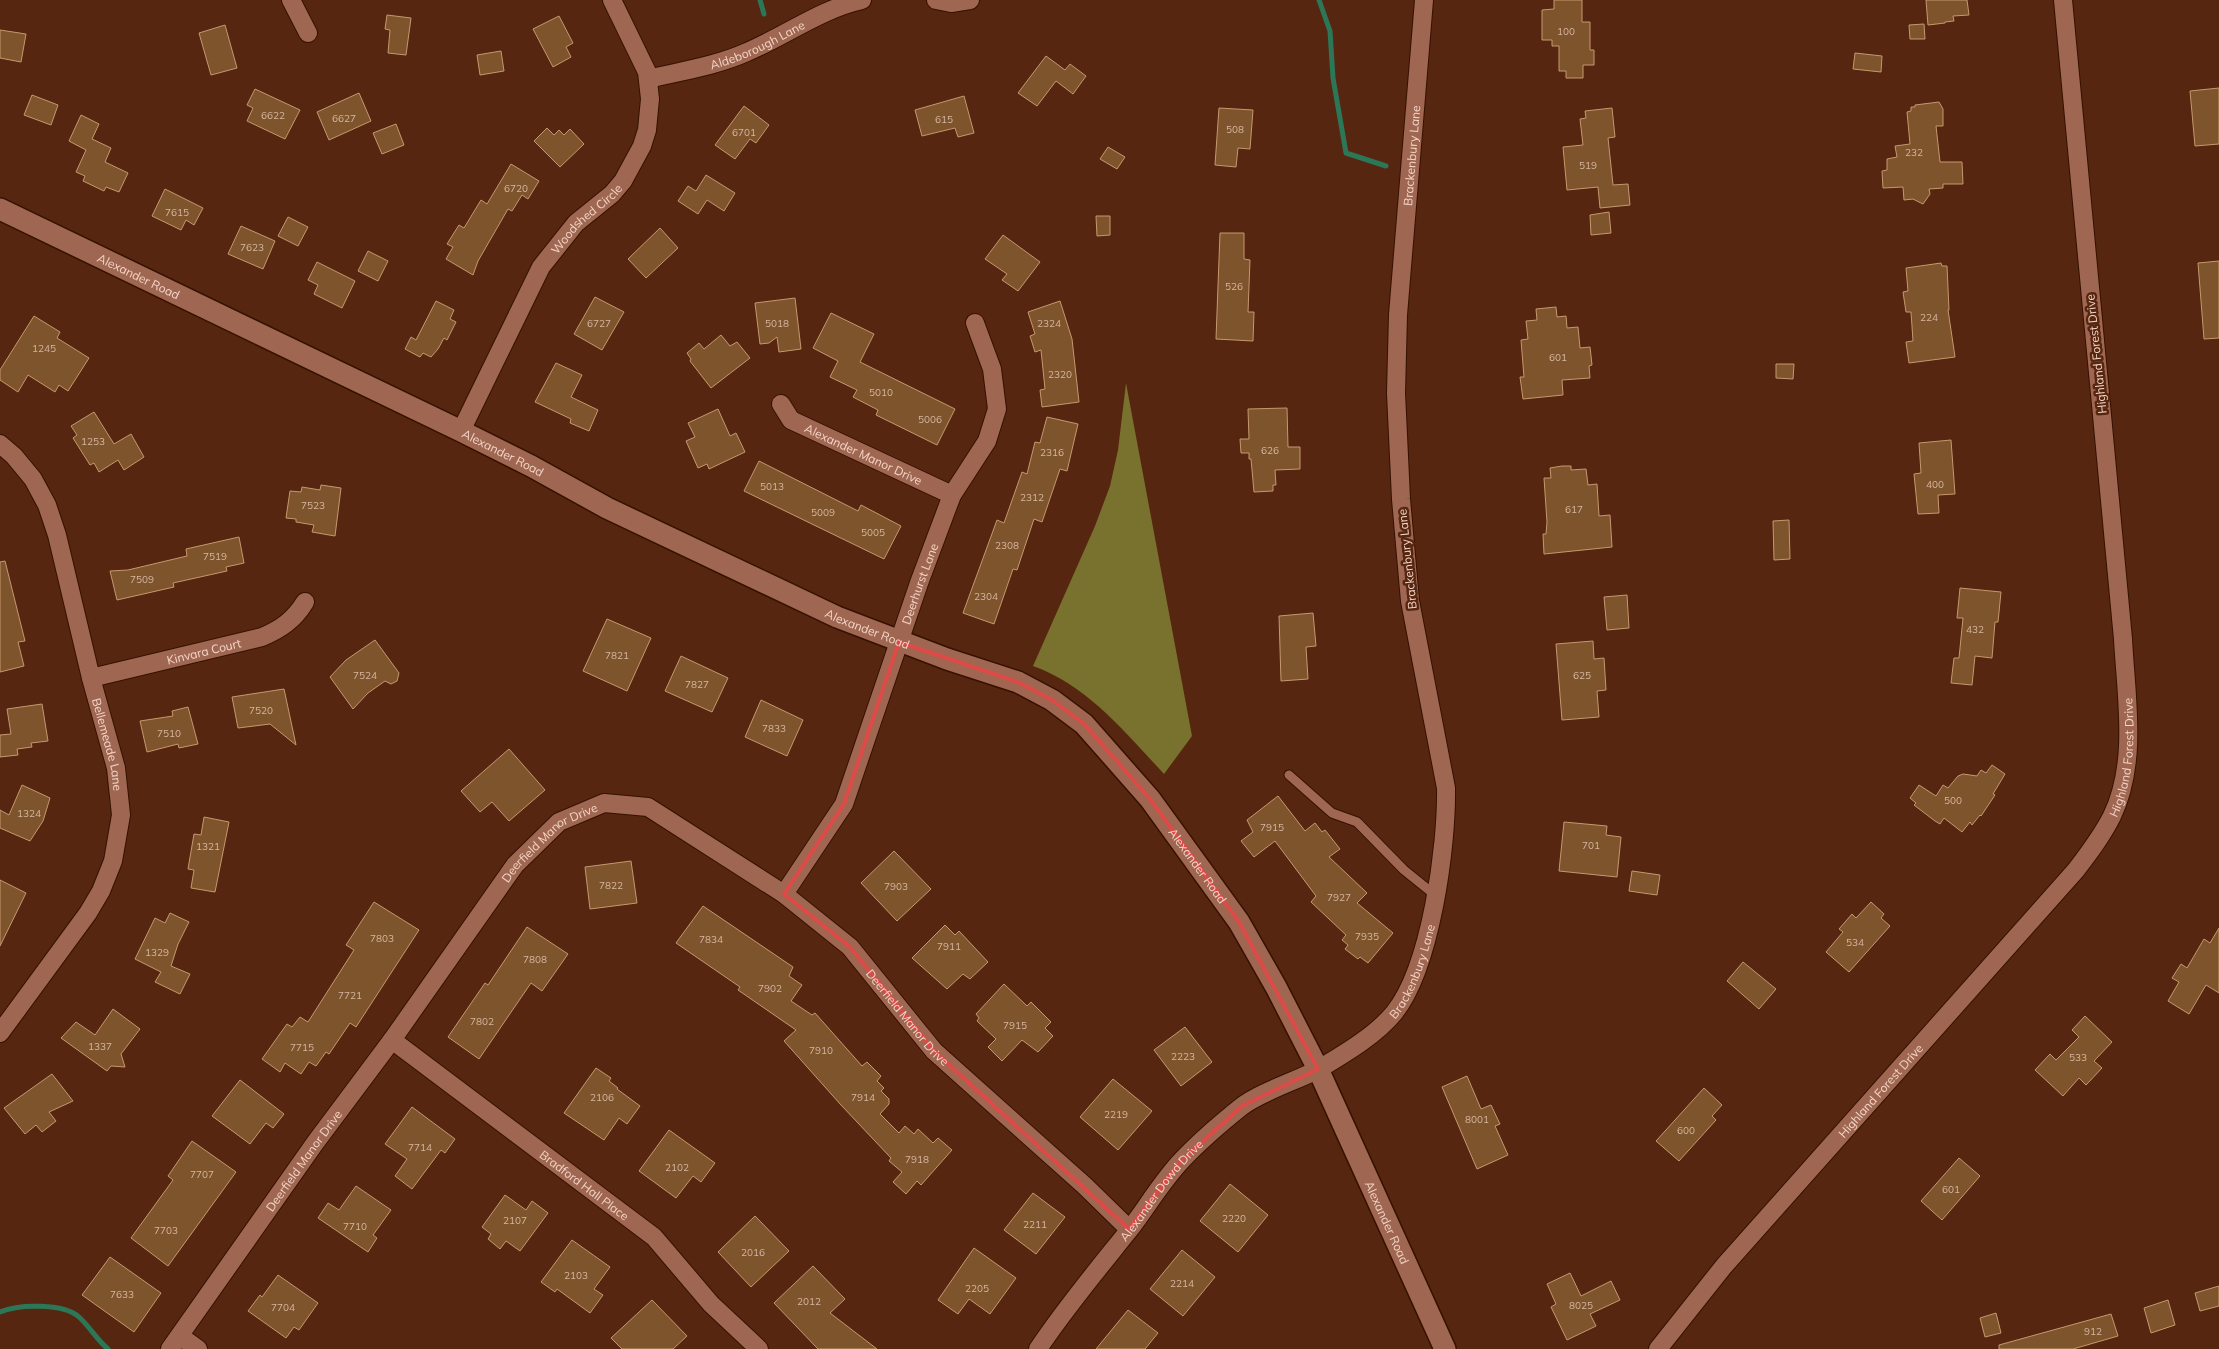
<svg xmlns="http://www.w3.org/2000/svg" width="2219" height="1349" viewBox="0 0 2219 1349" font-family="Mulish,sans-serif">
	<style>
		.forest { fill: #79712e }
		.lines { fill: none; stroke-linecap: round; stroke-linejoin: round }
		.stream { stroke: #2c7758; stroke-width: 5 }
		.building { fill: #7e542c; stroke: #c7986f }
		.service-casing { stroke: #351102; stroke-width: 11 }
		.minor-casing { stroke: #351102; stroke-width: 20 }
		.tertiary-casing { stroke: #351102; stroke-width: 24 }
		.service { stroke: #9f6751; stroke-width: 9 }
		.minor { stroke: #9f6751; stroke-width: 18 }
		.tertiary { stroke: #9f6751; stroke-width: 21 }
		.marked { fill: none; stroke: #dc4b48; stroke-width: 4; stroke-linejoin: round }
		.labels { text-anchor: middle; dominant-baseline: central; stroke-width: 5; stroke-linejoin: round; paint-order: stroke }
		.number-label { font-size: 10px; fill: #d6b5a1 }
		.street-label { font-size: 12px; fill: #f4d5c8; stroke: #572610 }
	</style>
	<rect width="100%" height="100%" fill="#572610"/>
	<path class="forest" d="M1126,383L1192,736L1164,774C1126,733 1087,685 1033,666L1095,526L1110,486L1118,450Z"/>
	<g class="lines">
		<path class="stream" d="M760,0L764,14
			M1319,0L1330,31L1333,78L1346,153L1386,166
			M0,1312C18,1304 64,1303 79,1317C90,1327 97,1340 108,1349"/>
	</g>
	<path class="building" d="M1554,0H1582V22H1590V50H1594V65H1583V78H1566V71H1559V46H1552V40H1542V10L1554,9Z
		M1926,0H1967L1969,15L1953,16L1954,21L1945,22V23L1928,25Z
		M387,15L411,18L406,55L388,53L390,30L385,29Z
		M559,16L573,43L566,47L571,57L553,67L533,29Z
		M1924,24L1925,39H1910L1909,25Z
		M225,25L237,68L211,75L199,33Z
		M0,30L26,34L21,62L0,58Z
		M501,51L504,71L480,75L477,55Z
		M1855,53L1882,56L1881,72L1853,69Z
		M1046,56L1065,70L1070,64L1086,76L1073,94L1056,81L1037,106L1018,93Z
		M2219,88V144L2195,146L2190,91Z
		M255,89L300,110L285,139L247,121L253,108L247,105Z
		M359,93L371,121L329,140L317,112Z
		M32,95L58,105L51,125L24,115Z
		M964,96L974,133L958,137L955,128L922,136L915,110Z
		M1939,102L1943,109V126H1936L1940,162H1962L1963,184H1943V188L1929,189L1930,194L1923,204L1913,199L1904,200L1903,187L1883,188L1882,171L1887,170V159L1897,157L1895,146L1910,144L1907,112L1911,111V107H1915V105Z
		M744,106L769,125L756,143L750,139L735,159L715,145Z
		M1219,108L1253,110L1250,149L1238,148L1236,167L1215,165Z
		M1612,108L1615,137L1608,138L1613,185L1628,184L1630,205L1600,208L1598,187L1567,190L1563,147L1583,145L1580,119L1586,118L1585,111Z
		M81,115L99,124L92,139L111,148L105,162L128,173L119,192L106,187L104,191L83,181L85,176L76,172L86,150L69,141Z
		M396,124L404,145L382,154L373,133Z
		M547,128L554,135L559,130L564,135L570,129L584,144L560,167L534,141Z
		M1108,147L1125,157L1117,169L1100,159Z
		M511,164L539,181L528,199L522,195L512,211L508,209L478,261L473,275L446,259L453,247L447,244L459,225L464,228L481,200L487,204Z
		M706,175L735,193L724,211L707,200L698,214L678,201L688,186L696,191Z
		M165,189L203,208L194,225L186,220L181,230L152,216Z
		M1609,212L1611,233L1591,235L1590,215Z
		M1096,216H1110V235L1097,236Z
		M288,217L308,227L298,246L278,236Z
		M241,226L275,241L263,269L228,254Z
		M660,228L678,248L646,278L628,259Z
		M1220,233H1244V259L1250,260L1248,312H1254L1253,341L1216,339Z
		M1003,235L1040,262L1018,291L1002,280L1007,274L985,259Z
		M368,251L388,261L378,281L358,271Z
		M2219,261V338L2204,339L2198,263Z
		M317,262L355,281L342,308L314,294L318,285L308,280Z
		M1941,263L1942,266H1947L1949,310H1948L1955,357L1909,363L1906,342L1913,341L1911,312H1906L1903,292L1908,291L1906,268Z
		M595,297L624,312L602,350L574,334Z
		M795,298L801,349L779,352L777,337L769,343L760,344L755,303Z
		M436,301L454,310L450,319L456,322L447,340L444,338L438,349L431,357L423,353L420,357L405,349L411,337L416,340Z
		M1060,301L1072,339L1079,402L1042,407L1040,390L1045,389L1041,350L1035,352L1030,336L1035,334L1028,312Z
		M1556,307L1557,317L1566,316L1567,328L1578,327L1580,348L1590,347L1592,365L1589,366L1590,378L1562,380L1563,395L1523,399L1520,377H1524L1521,340L1528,339L1526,321L1537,320L1536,309Z
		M831,313L874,334L860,362L955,409L937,445L876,415L878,410L853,397L857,390L830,377L838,361L813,348Z
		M34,316L60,332L57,338L89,358L68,391L59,385L55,392L28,375L18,392L0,380V370Z
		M721,335L730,346L737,342L750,358L711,388L690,361L691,359L687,353L699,343L704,349Z
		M556,363L582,375L571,397L598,410L589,431L570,423L571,419L535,402Z
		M1776,364H1794L1793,379L1776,378Z
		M1287,408L1288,447H1300V469L1275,470L1276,485H1273V491L1254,492L1251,459H1249V453H1241L1240,439H1249L1248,409Z
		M718,409L730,436L736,433L745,452L709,469L707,464L698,468L686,441L695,437L688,423Z
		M94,412L114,444L131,434L144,457L124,470L118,460L99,472L94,463L90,465L73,438L77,435L71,426Z
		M1047,417L1078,424L1067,471L1060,469L1042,522L1034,519L1017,570L1013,569L994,624L963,613L997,520L1004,523L1022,472L1027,474L1035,442L1040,443Z
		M1951,440L1955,494L1938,495L1939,513L1918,514L1914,474L1921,473L1919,443Z
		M759,461L858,511L861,505L901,526L884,559L744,491Z
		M1562,466H1571V470L1586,469L1588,485L1597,484L1599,516L1610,515L1612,547L1544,554L1543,534H1546L1547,522L1544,478H1551L1550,468Z
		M321,485L341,488L335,536L312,532L314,525L296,522V519L286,518L290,491L301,492L302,487L320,490Z
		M1789,520L1790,559L1774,560L1773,521Z
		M239,537L244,563L226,567L227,571L173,583L174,587L117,600L110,571L128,570L187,556L186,549Z
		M5,561L25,641L18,642L24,666L0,672V562Z
		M1960,588L2001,592L1998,622H1995L1992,658L1975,656L1972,685L1951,683L1954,658H1959L1963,618H1957Z
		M1627,595L1629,628L1607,630L1604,597Z
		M1313,613L1316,646L1306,647L1308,679L1281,681L1279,616Z
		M607,619L651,638L627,691L583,671Z
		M375,640L399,673L397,681L391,684L385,681L368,693L353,709L330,677L346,660Z
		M1593,641L1594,659L1604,658L1606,690L1597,691L1599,717L1562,720L1556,644Z
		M681,656L728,678L712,712L665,691Z
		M284,689L296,745L270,724L238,728L232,697Z
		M761,700L803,720L787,756L745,737Z
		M42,704L48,741L31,743L32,747L17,749L18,755L0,757V735L11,734L7,709Z
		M188,707L198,744L179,748L178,744L147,752L140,721L173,716L172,711Z
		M509,749L545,790L509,821L492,802L480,812L461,791Z
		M1992,765L2005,774L1993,794L1995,795L1981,816L1980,815L1972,825L1970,822L1962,832L1944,818L1940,824L1935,821L1914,805L1916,803L1910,798L1919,785L1936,796L1943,785L1948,788L1958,776L1963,774L1977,776L1981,770L1986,773Z
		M22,785L50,798L43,821L30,841L0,828V810L9,815Z
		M1278,796L1305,831L1315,823L1322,832L1325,830L1340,849L1329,857L1367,893L1357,903L1393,933L1368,963L1360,957L1358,959L1345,949L1348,945L1342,940L1346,935L1311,902L1316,896L1275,841L1254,857L1241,841L1253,832L1247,820Z
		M204,817L229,822L215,892L191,888L194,870L188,869L194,834L201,835Z
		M1564,822L1607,826L1606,835L1621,837L1617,877L1559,871Z
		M894,851L931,889L897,921L861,883Z
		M631,861L637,903L590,909L585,867Z
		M1632,871L1660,875L1657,895L1629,891Z
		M0,880L26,893L0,946Z
		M374,902L419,930L356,1027L350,1023L329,1054L326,1052L316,1066L309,1062L301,1074L285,1063L280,1072L262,1059L287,1024L292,1027L300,1017L308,1022L354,950L346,945Z
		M1871,902L1884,914L1881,918L1890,926L1849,972L1826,952L1843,932L1839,929L1852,914L1856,918Z
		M703,906L793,967L789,976L802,985L791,1001L812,1015L815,1013L862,1066L867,1062L881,1076L877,1081L884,1088L881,1091L889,1099V1104L880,1114L899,1133L905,1126L914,1134L918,1129L933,1143L938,1138L952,1150L921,1185L917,1181L906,1194L893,1182L902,1172L889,1161L891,1158L841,1105L784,1041L796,1030L738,990L740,987L676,943Z
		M170,913L189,922L178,944L171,966L190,974L180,994L155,982L161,972L135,959L155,918L165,923Z
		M945,925L955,935L959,931L988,962L970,979L963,974L947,989L912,958Z
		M527,927L568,954L542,991L531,983L479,1059L448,1037L485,983L488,985Z
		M2219,928V993L2206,985L2189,1014L2168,1001L2179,982L2172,978L2181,964L2187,968L2204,939L2210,943Z
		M1743,962L1776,989L1759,1009L1727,981Z
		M1004,984L1027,1006L1031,1002L1051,1022L1045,1028L1053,1036L1038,1052L1022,1040L1002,1061L988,1047L996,1039L977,1021L979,1018L976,1014Z
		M113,1009L140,1029L121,1054L125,1067L111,1066L107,1071L61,1038L76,1022L95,1035Z
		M2085,1016L2112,1042L2094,1061L2102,1068L2086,1085L2079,1078L2063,1096L2035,1070L2050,1054L2056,1060L2079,1037L2072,1030Z
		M1185,1027L1212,1062L1181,1086L1154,1050Z
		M596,1068L611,1078L609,1081L618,1088L617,1089L640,1106L627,1124L619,1118L604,1140L564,1113Z
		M52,1074L73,1101L49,1112L56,1121L42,1132L36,1125L25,1134L4,1108Z
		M1467,1076L1481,1109L1491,1105L1500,1124L1495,1126L1508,1155L1477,1169L1442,1087Z
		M1113,1079L1152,1111L1118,1150L1080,1117Z
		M240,1080L284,1114L273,1128L266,1123L250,1144L212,1116Z
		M1704,1088L1722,1105L1712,1116L1716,1120L1679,1161L1656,1141Z
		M412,1107L455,1139L445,1153L441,1150L412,1189L395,1176L407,1159L385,1144Z
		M669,1130L715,1163L701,1182L693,1176L676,1198L639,1171Z
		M192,1141L236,1172L168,1266L131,1238L173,1180L168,1176Z
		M1959,1158L1980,1176L1942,1220L1921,1201Z
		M1230,1184L1268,1215L1238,1252L1200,1221Z
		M356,1186L391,1210L373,1235L377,1238L368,1252L318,1218L328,1203L339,1210Z
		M1033,1193L1065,1217L1036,1254L1004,1230Z
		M505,1195L526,1210L532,1201L548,1213L520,1251L506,1241L500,1249L488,1239L491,1234L482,1227Z
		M755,1216L789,1251L751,1287L718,1252Z
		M572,1240L610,1267L594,1289L603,1295L590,1313L557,1289L555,1292L541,1282Z
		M974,1248L1016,1278L990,1314L969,1299L958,1314L938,1300Z
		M1182,1250L1215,1277L1183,1316L1150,1289Z
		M110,1257L161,1293L134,1332L82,1295Z
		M813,1266L845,1299L830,1313L877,1349H818L774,1303Z
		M1570,1273L1581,1296L1611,1281L1620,1300L1590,1314L1596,1326L1567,1340L1551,1307L1556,1304L1547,1284Z
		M278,1275L318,1303L299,1330L294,1327L286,1338L248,1311L260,1295L262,1297Z
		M2219,1286V1306L2200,1311L2195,1293Z
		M652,1300L687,1336L673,1349H622L611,1338Z
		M2168,1300L2175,1325L2151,1333L2144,1308Z
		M1128,1310L1158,1333L1145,1349H1096Z
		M1996,1313L2001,1333L1985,1337L1980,1318Z
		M2111,1314L2118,1336L2073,1349H1999V1345Z"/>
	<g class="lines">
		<g class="service-casing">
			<path id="service" d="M1289,775L1332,813L1357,822L1404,870L1435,895"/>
		</g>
		<g class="minor-casing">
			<g id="minor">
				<path d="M291,0L308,33"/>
				<path d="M936,0L951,3L970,0"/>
				<path id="s1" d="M648,79C681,71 716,66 747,52C785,36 821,9 862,0"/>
				<path id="s2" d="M781,404L791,420L952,495"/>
				<path id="s3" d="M461,431L541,267L576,223L612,194L623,181L642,146L647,130L650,99L647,72L612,0"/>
				<path id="s4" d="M0,444L14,456L33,479L47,505L57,535L91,678L116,768L121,815L113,861L101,891L88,913L0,1033"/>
				<path id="s5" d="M91,678L262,637C281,629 294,620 305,602"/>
				<path id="s6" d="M784,894L844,804L919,583L952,495L987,441L997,409L992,369L975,323"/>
				<path id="s7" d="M392,1040L654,1237L711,1304L759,1349"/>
				<path d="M180,1336L198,1349"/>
				<path id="s8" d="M170,1349L315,1143L392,1040L515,865L559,822L604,803L648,807L784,894L850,947L934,1051L1085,1186L1129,1229"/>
				<path id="s9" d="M1038,1349C1066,1307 1098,1269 1130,1229C1147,1207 1162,1181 1182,1160C1200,1141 1221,1123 1241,1107C1260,1092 1296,1081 1319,1069C1344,1054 1375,1036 1394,1013C1431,967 1447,846 1446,788L1410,601L1401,499L1396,393L1398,315L1424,0"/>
				<path id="s10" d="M1658,1349L1724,1266L2076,870C2089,853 2102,836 2112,816C2138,762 2126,697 2123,639L2063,0"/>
			</g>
		</g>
		<g class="tertiary-casing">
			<g id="tertiary">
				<path id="s11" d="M0,209L461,431L531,466L607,508L837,617L947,659L1018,682L1052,700L1084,724L1150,799L1239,922L1276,987L1318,1069L1445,1349"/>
			</g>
		</g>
		<use href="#service" class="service"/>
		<use href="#minor" class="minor"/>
		<use href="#tertiary" class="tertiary"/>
	</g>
	<path class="marked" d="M899,642L1018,682L1052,700L1084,724L1150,799L1239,922L1318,1069L1242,1106L1181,1161L1129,1229L934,1051L850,947L784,894L844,804Z"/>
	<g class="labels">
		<g class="number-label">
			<text x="1566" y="31">100</text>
			<text x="273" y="115">6622</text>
			<text x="344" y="118">6627</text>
			<text x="944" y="119">615</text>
			<text x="1235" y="129">508</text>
			<text x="744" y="132">6701</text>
			<text x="1914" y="152">232</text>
			<text x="1588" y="165">519</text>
			<text x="516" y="188">6720</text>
			<text x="177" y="212">7615</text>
			<text x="252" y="247">7623</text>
			<text x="1234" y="286">526</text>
			<text x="1929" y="317">224</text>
			<text x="599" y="323">6727</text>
			<text x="777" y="323">5018</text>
			<text x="1049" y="323">2324</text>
			<text x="44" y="348">1245</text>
			<text x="1558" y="357">601</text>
			<text x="1060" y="374">2320</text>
			<text x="881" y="392">5010</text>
			<text x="930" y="419">5006</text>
			<text x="93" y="441">1253</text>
			<text x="1270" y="450">626</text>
			<text x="1052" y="452">2316</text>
			<text x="1935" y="484">400</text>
			<text x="772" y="486">5013</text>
			<text x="1032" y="497">2312</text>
			<text x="313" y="505">7523</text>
			<text x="1574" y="509">617</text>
			<text x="823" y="512">5009</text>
			<text x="873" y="532">5005</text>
			<text x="1007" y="545">2308</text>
			<text x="215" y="556">7519</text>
			<text x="142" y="579">7509</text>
			<text x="986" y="596">2304</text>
			<text x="1975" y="629">432</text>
			<text x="617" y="655">7821</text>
			<text x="365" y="675">7524</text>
			<text x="1582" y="675">625</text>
			<text x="697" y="684">7827</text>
			<text x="261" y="710">7520</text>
			<text x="774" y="728">7833</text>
			<text x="169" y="733">7510</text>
			<text x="1953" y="800">500</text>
			<text x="29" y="813">1324</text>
			<text x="1272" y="827">7915</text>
			<text x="1591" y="845">701</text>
			<text x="208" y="846">1321</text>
			<text x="611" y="885">7822</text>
			<text x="896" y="886">7903</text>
			<text x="1339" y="897">7927</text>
			<text x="1367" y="936">7935</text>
			<text x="382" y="938">7803</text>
			<text x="711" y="939">7834</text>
			<text x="1855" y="942">534</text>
			<text x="949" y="946">7911</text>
			<text x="157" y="952">1329</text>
			<text x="535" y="959">7808</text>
			<text x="770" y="988">7902</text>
			<text x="350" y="995">7721</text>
			<text x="482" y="1021">7802</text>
			<text x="1015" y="1025">7915</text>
			<text x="100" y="1046">1337</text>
			<text x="302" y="1047">7715</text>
			<text x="821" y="1050">7910</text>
			<text x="1183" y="1056">2223</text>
			<text x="2078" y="1057">533</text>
			<text x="602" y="1097">2106</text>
			<text x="863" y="1097">7914</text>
			<text x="1116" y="1114">2219</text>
			<text x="1477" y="1119">8001</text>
			<text x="1686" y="1130">600</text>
			<text x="420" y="1147">7714</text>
			<text x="917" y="1159">7918</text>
			<text x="677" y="1167">2102</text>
			<text x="202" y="1174">7707</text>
			<text x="1951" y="1189">601</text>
			<text x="1234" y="1218">2220</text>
			<text x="515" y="1220">2107</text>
			<text x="1035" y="1224">2211</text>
			<text x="355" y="1226">7710</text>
			<text x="166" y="1230">7703</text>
			<text x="753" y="1252">2016</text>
			<text x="576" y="1275">2103</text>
			<text x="1182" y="1283">2214</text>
			<text x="977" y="1288">2205</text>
			<text x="122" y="1294">7633</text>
			<text x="809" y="1301">2012</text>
			<text x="1581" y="1305">8025</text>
			<text x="283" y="1307">7704</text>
			<text x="2093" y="1331">912</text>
		</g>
		<g class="street-label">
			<text stroke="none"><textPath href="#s1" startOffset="115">Aldeborough Lane</textPath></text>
			<text stroke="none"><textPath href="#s9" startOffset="1369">Brackenbury Lane</textPath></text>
			<text stroke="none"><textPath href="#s3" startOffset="249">Woodshed Circle</textPath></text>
			<text stroke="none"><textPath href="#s11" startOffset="154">Alexander Road</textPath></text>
			<text transform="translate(2096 354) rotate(-96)">Highland Forest Drive</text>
			<text stroke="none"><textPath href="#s11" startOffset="559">Alexander Road</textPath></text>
			<text stroke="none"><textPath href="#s2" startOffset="99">Alexander Manor Drive</textPath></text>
			<text transform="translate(1407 559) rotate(-96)">Brackenbury Lane</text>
			<text stroke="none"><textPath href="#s6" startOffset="341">Deerhurst Lane</textPath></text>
			<text stroke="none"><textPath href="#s11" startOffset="964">Alexander Road</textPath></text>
			<text stroke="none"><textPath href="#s5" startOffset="116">Kinvara Court</textPath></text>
			<text stroke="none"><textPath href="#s4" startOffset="325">Bellemeade Lane</textPath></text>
			<text stroke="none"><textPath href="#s10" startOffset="761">Highland Forest Drive</textPath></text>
			<text stroke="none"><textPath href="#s8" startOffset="636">Deerfield Manor Drive</textPath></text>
			<text stroke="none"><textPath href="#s11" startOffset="1384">Alexander Road</textPath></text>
			<text stroke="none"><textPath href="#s9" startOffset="544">Brackenbury Lane</textPath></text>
			<text stroke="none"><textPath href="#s8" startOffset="1086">Deerfield Manor Drive</textPath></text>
			<text stroke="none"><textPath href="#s10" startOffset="341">Highland Forest Drive</textPath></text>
			<text stroke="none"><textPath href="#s8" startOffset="231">Deerfield Manor Drive</textPath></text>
			<text stroke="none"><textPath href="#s7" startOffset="241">Bradford Hall Place</textPath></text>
			<text stroke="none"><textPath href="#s9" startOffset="201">Alexander Dowd Drive</textPath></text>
			<text stroke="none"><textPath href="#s11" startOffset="1789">Alexander Road</textPath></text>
		</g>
	</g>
</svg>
